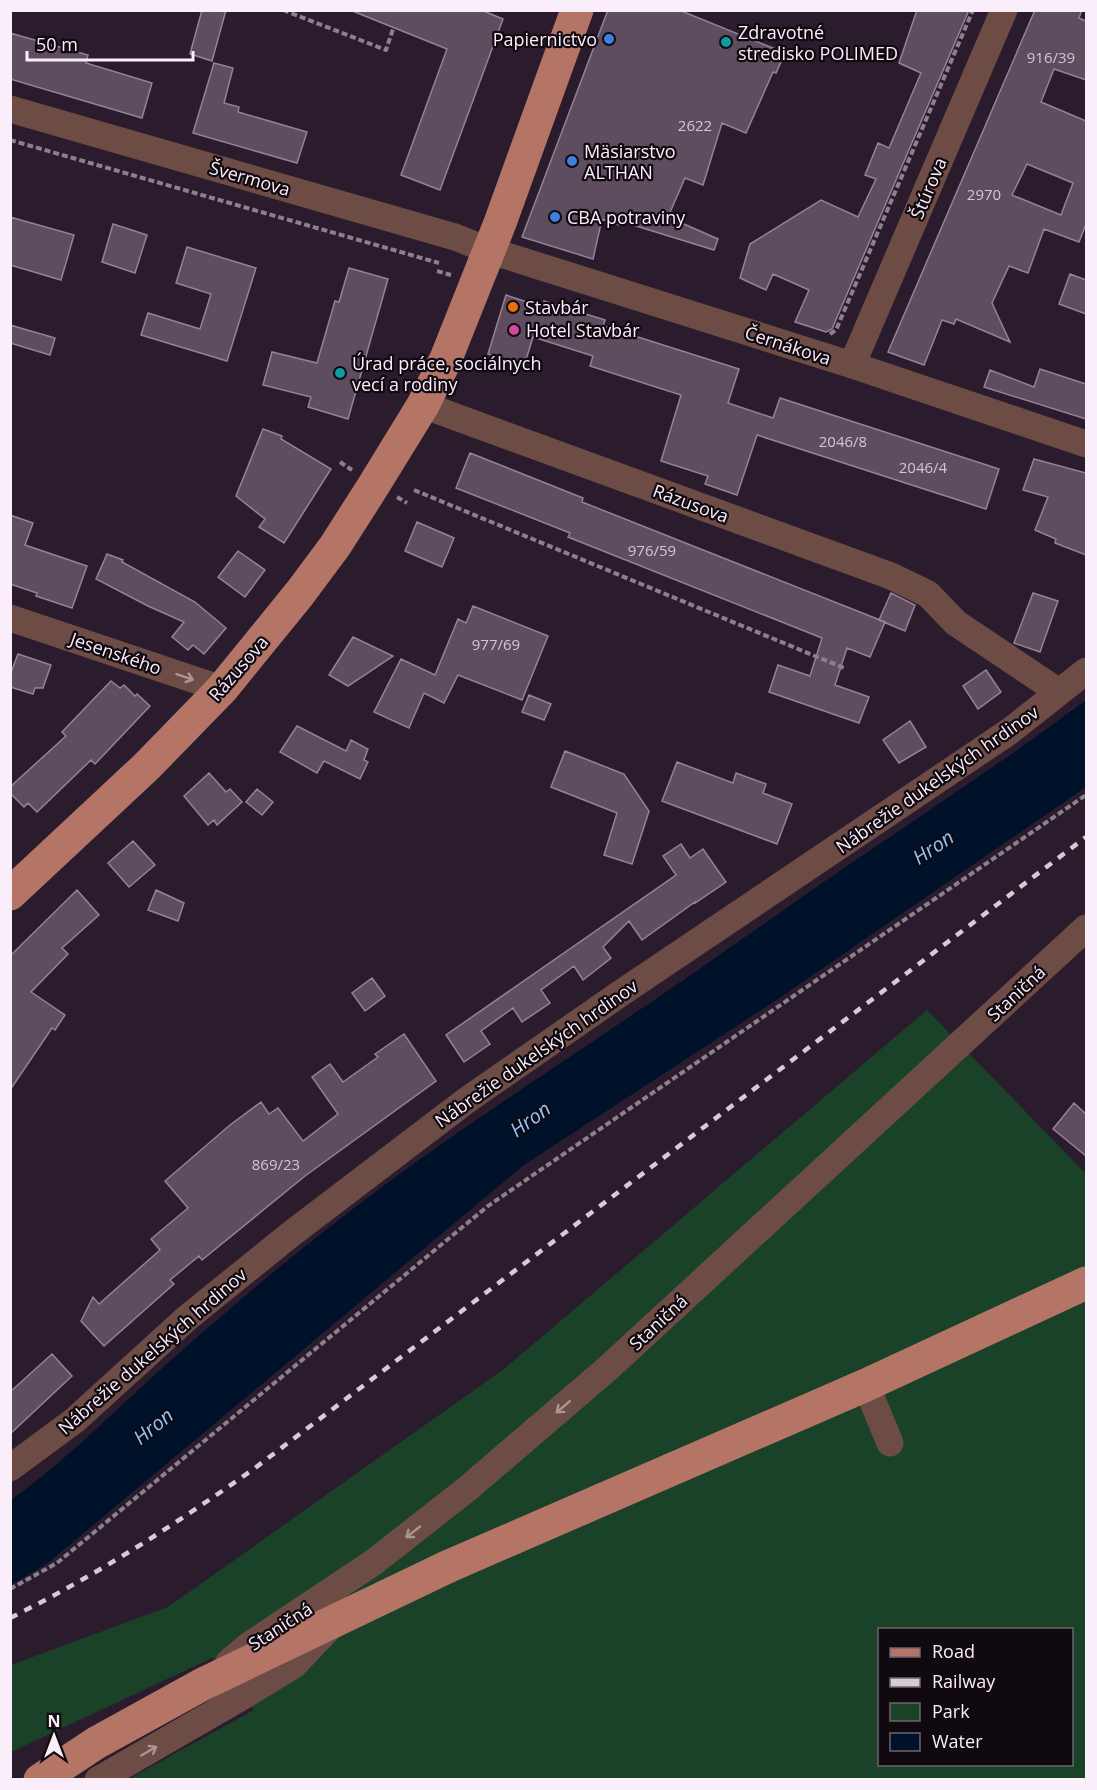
<svg xmlns="http://www.w3.org/2000/svg" width="1097" height="1790" viewBox="0 0 1097 1790" font-family="'Open Sans',sans-serif">
	<style>
		.green { fill: #194229; fill-rule: evenodd }
		.water { fill: #00122a }
		.building { fill: #5e4c5f; stroke: #958297; stroke-width: 1.5; fill-rule: evenodd }
		.lines { fill: none; stroke-linecap: round; stroke-linejoin: round }
		.path { stroke: #8d808e; stroke-width: 4; stroke-dasharray: 6 3; stroke-linecap: butt }
		.minor { stroke: #6c4c45; stroke-width: 27 }
		.major { stroke: #b47567; stroke-width: 33 }
		.rail { stroke: #d6cad6; stroke-width: 4.5; stroke-dasharray: 8 8; stroke-linecap: butt }
		.oneway { stroke: #ab9596 }
		.shop-dot { fill: #3f7fe0; stroke: #100910; stroke-width: 2 }
		.culture-dot { fill: #0f9aa8; stroke: #100910; stroke-width: 2 }
		.food-dot { fill: #e8710a; stroke: #100910; stroke-width: 2 }
		.hotel-dot { fill: #d1479c; stroke: #100910; stroke-width: 2 }
		.labels { text-anchor: middle; dominant-baseline: central; stroke-width: 4.5; stroke-linejoin: round; paint-order: stroke }
		.number-label { font-size: 15px; fill: #d2c6d2 }
		.poi-label { font-size: 18px; fill: #f9eef9; stroke: #100910; text-anchor: start }
		.street-label { font-size: 18px; fill: #f9eef9; stroke: #100910 }
		.water-label { font-size: 20px; font-style: italic; fill: #89c5fe; stroke: #100910 }
	</style>
	<rect width="100%" height="100%" fill="#2b1c2d"/>
	<path class="green" d="M927,1010L1086,1174V1779H129L254,1710L212,1658L11,1752V1665L168,1607L504,1369ZM880,1630H1072V1764H880Z"/>
	<path class="water" d="M1086,700V787L778,999L524,1165L48,1563L11,1585V1500C60,1465 103,1422 148,1381C223,1313 300,1248 382,1187C461,1128 544,1075 626,1019C695,973 763,924 831,877C917,818 1003,762 1086,700Z"/>
	<path class="building" d="M202,10H226L212,61L190,54Z
		M350,10H481L503,19L440,190L401,175L447,49Z
		M608,10H679L785,53L776,73L773,72L746,133L722,123L703,185L685,178L668,217L718,239L714,250L620,221L619,225L602,219L593,259L522,237Z
		M917,10H969L832,329L826,332L795,322L809,290L773,274L766,290L740,278L750,244L821,200L858,217L876,179L865,175L878,143L889,148L921,73L899,63Z
		M1035,10H1082L1079,18L1086,21V80L1054,69L1041,102L1086,121V224L1079,242L1044,229L1028,273L1009,266L992,303L1010,342L956,319L954,324L942,320L924,365L888,352ZM1027,164L1073,183L1061,215L1012,195Z
		M10,33L88,55L86,63L152,83L142,118L10,79Z
		M214,63L233,68L224,103L239,107L238,112L307,132L297,163L193,133Z
		M10,217L74,235L61,280L10,265Z
		M113,224L147,235L135,273L102,262Z
		M187,247L256,268L227,361L141,335L148,313L200,329L211,294L176,283Z
		M349,268L388,279L348,419L308,407L311,397L263,385L272,352L317,363L335,301L339,302Z
		M1070,274L1086,280V314L1059,304Z
		M506,295L542,307L544,301L605,320L603,326L739,369L728,403L773,418L780,398L999,469L986,509L757,435L737,495L705,484L708,476L661,461L681,395L590,366L593,356L533,337L524,366L488,354Z
		M10,325L55,338L50,355L10,343Z
		M1040,369L1086,384V419L984,387L990,370L1034,387Z
		M263,429L282,436L281,439L331,469L284,543L259,527L265,519L236,496Z
		M470,453L583,498L582,502L885,622L870,657L847,648L835,685L869,697L859,723L769,692L778,665L810,676L822,638L568,537L570,533L456,488Z
		M1034,459L1086,473V555L1055,543L1056,539L1035,530L1048,497L1023,490Z
		M10,515L33,523L25,545L87,566L72,608L36,596L37,593L10,584Z
		M417,522L454,538L442,567L405,551Z
		M238,551L265,570L245,597L218,577Z
		M107,554L123,560L122,562L195,602L226,628L204,654L193,645L188,650L172,637L184,622L148,606L96,579Z
		M891,593L915,605L905,631L879,620Z
		M1033,593L1058,601L1040,652L1014,643Z
		M473,606L548,636L522,700L458,675L444,703L424,693L409,728L374,712L401,659L435,675L458,619L466,623Z
		M353,637L393,656L348,686L329,675Z
		M18,654L51,665L43,688H35L33,694L10,687V675Z
		M986,670L1001,692L978,709L963,686Z
		M111,681L120,688L124,685L135,696L137,694L150,706L95,764L91,760L37,812L28,803L24,807L10,793V787L66,736L62,732Z
		M529,695L551,704L544,720L522,712Z
		M910,721L926,747L899,763L883,740Z
		M297,726L346,751L351,740L368,749L364,760L368,762L360,779L324,761L317,773L280,752Z
		M565,751L624,774L649,811L632,864L604,855L617,813L551,787Z
		M677,762L733,783L736,773L766,784L763,793L792,804L777,844L662,801Z
		M209,773L226,792L230,789L242,802L217,825L214,820L208,825L184,796Z
		M257,789L273,802L262,815L246,802Z
		M133,841L155,865L129,887L108,863Z
		M681,844L690,858L703,849L726,882L695,903V902L642,940L629,921L603,947L611,958L583,980L574,966L541,990L550,1003L522,1022L513,1008L481,1031L490,1044L464,1062L446,1035L676,875L663,856Z
		M77,890L99,915L62,948L68,954L31,992L65,1015L55,1030L52,1028L10,1090V956Z
		M156,890L184,903L178,921L148,910Z
		M372,978L385,996L365,1011L352,993Z
		M404,1034L436,1081L305,1176L202,1260L199,1256L170,1280L174,1284L104,1346L81,1321L93,1297L99,1304L160,1250L151,1239L188,1208L165,1181L230,1125L261,1102L269,1114L278,1108L303,1141L338,1114L312,1077L330,1064L343,1082L378,1057L375,1054Z
		M1074,1103L1086,1114V1156L1053,1129Z
		M52,1354L72,1376L10,1434V1392Z"/>
	<g class="lines">
		<path class="path" d="M283,10L386,50L393,29
			M10,140L439,263
			M437,271L451,275
			M830,334L836,330L973,10
			M340,462L352,470
			M414,490L844,668
			M397,497L407,503
			M10,1589L57,1563L488,1206L1086,795"/>
		<path class="minor" d="M10,109L455,237L488,250L852,365L1086,444
			M852,365L1004,10
			M423,405L891,576L928,594L956,623L1059,692
			M10,618L222,689
			M866,1385L890,1443
			M10,1468L75,1420L187,1318L291,1234L467,1100L621,993L1010,731L1086,671
			M229,1662L248,1646L374,1562L467,1489L607,1369L1086,928
			M98,1780L245,1695L294,1665L331,1626"/>
		<path class="major" d="M10,894L146,767L222,689L300,593L335,546L372,488L423,405L445,361L500,223L577,10
			M40,1780L96,1743L203,1684L447,1567L866,1385L1086,1283"/>
		<path class="rail" d="M10,1618C97,1575 176,1524 255,1468L1086,837"/>
	</g>
	<defs><path id="oneway-shaft" d="M-6 0H5M1.5-3L5.5 0L1.5 3" fill="none" stroke-width="1.6" stroke-linecap="round" stroke-linejoin="round" transform="scale(1.5)"/></defs>
	<g class="oneway">
		<use href="#oneway-shaft" transform="translate(185 677) rotate(19)"/>
		<use href="#oneway-shaft" transform="translate(563 1407) rotate(139)"/>
		<use href="#oneway-shaft" transform="translate(413 1532) rotate(142)"/>
		<use href="#oneway-shaft" transform="translate(149 1751) rotate(-30)"/>
	</g>
	<g class="shop-dot">
		<circle cx="609" cy="39" r="6"/>
		<circle cx="572" cy="161" r="6"/>
		<circle cx="555" cy="217" r="6"/>
	</g>
	<g class="culture-dot">
		<circle cx="726" cy="42" r="6"/>
		<circle cx="340" cy="373" r="6"/>
	</g>
	<circle class="food-dot" cx="513" cy="307" r="6"/>
	<circle class="hotel-dot" cx="514" cy="330" r="6"/>
	<g class="labels">
		<g class="number-label">
			<text x="1051" y="57">916/39</text>
			<text x="695" y="125">2622</text>
			<text x="984" y="194">2970</text>
			<text x="843" y="441">2046/8</text>
			<text x="923" y="467">2046/4</text>
			<text x="652" y="550">976/59</text>
			<text x="496" y="644">977/69</text>
			<text x="276" y="1164">869/23</text>
		</g>
		<g class="poi-label">
			<text x="738" y="32">Zdravotné<tspan x="738" dy="21">stredisko POLIMED</tspan></text>
			<text x="597" y="39" text-anchor="end">Papiernictvo</text>
			<text x="584" y="151">Mäsiarstvo<tspan x="584" dy="21">ALTHAN</tspan></text>
			<text x="567" y="217">CBA potraviny</text>
			<text x="525" y="307">Stavbár</text>
			<text x="526" y="330">Hotel Stavbár</text>
			<text x="352" y="363">Úrad práce, sociálnych<tspan x="352" dy="21">vecí a rodiny</tspan></text>
		</g>
		<g class="street-label">
			<text transform="translate(250 178) rotate(16)">Švermova</text>
			<text transform="translate(928 188) rotate(-67)">Štúrova</text>
			<text transform="translate(788 345) rotate(18)">Černákova</text>
			<text transform="translate(691 503) rotate(20)">Rázusova</text>
			<text transform="translate(116 653) rotate(19)">Jesenského</text>
			<text transform="translate(238 668) rotate(-49)">Rázusova</text>
			<text transform="translate(937 779) rotate(-35)">Nábrežie dukelských hrdinov</text>
			<text transform="translate(1016 993) rotate(-43)">Staničná</text>
			<text transform="translate(536 1053) rotate(-35)">Nábrežie dukelských hrdinov</text>
			<text transform="translate(658 1322) rotate(-43)">Staničná</text>
			<text transform="translate(152 1351) rotate(-41)">Nábrežie dukelských hrdinov</text>
			<text transform="translate(280 1626) rotate(-33)">Staničná</text>
		</g>
		<g class="water-label">
			<text transform="translate(933 847) rotate(-34)">Hron</text>
			<text transform="translate(530 1119) rotate(-36)">Hron</text>
			<text transform="translate(153 1426) rotate(-39)">Hron</text>
		</g>
	</g>
	<rect width="1097" height="1790" fill="none" stroke="#f9eef9" stroke-width="24"/>
	<rect x="878" y="1628" width="195" height="138" fill="#100910" stroke="#6d656d" stroke-width="1.5"/>
	<rect x="890" y="1648" width="30" height="9" fill="#b47567" stroke="#6d656d" stroke-width="1.5"/>
	<text x="932" y="1658" font-size="18" fill="#f9eef9">Road</text>
	<rect x="890" y="1678" width="30" height="9" fill="#d6cad6" stroke="#6d656d" stroke-width="1.5"/>
	<text x="932" y="1688" font-size="18" fill="#f9eef9">Railway</text>
	<rect x="890" y="1703" width="30" height="18" fill="#194229" stroke="#6d656d" stroke-width="1.5"/>
	<text x="932" y="1718" font-size="18" fill="#f9eef9">Park</text>
	<rect x="890" y="1733" width="30" height="18" fill="#00122a" stroke="#6d656d" stroke-width="1.5"/>
	<text x="932" y="1748" font-size="18" fill="#f9eef9">Water</text>
	<g transform="translate(54 1736)" stroke="#100910" stroke-width="4.5" paint-order="stroke">
	<path d="M0-4.5L10 22L0 15L-10 22Z" fill="#f9eef9"/>
	<text y="-9" font-size="16" font-weight="bold" text-anchor="middle" fill="#f9eef9">N</text>
	</g>
	<path d="M27 51v9h166v-9" fill="none" stroke="#f9eef9" stroke-width="3"/>
	<text x="36" y="51" font-size="18" fill="#f9eef9" stroke="#100910" stroke-width="4.5" paint-order="stroke">50 m</text>
</svg>
